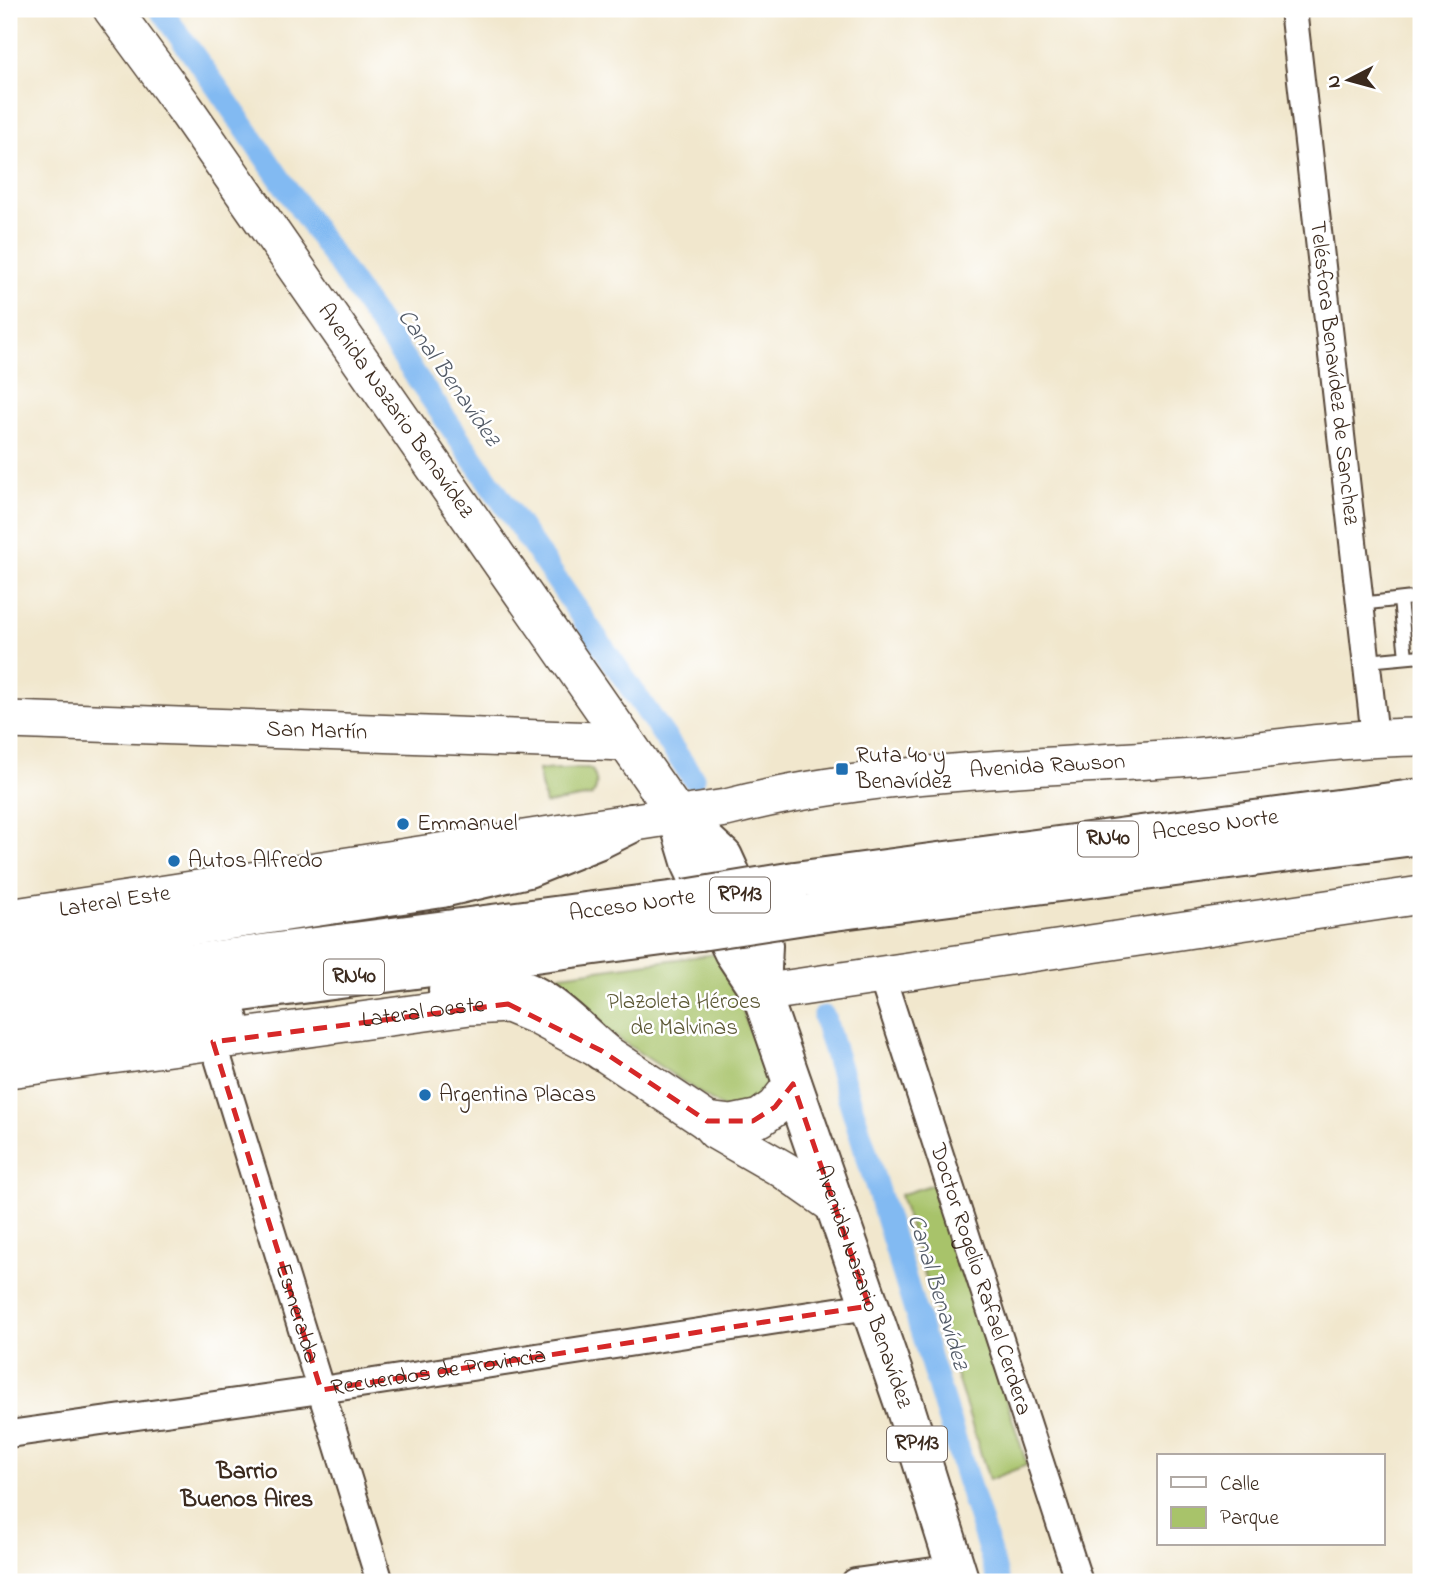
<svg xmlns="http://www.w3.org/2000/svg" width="1430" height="1591" viewBox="0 0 1430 1591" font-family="'Indie Flower',sans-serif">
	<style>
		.green { fill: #a8c36a; stroke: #727644; stroke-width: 2 }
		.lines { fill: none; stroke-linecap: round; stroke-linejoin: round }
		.canal { stroke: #82baf2; stroke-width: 23 }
		.lane-casing { stroke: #564638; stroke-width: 16 }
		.street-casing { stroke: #564638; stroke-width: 30 }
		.secondary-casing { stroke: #564638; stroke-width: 40 }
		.primary-casing { stroke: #564638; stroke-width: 42 }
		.highway-casing { stroke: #564638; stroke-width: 42 }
		.lane { stroke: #fff; stroke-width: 12 }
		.street { stroke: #fff; stroke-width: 26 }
		.secondary { stroke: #fff; stroke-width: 37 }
		.primary { stroke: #fff; stroke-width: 38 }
		.highway { stroke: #fff; stroke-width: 38 }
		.highway-bridge-casing { stroke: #564638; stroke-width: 42; stroke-linecap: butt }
		.highway-bridge { stroke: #fff; stroke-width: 38 }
		.marked { fill: none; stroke: #d62828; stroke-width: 5; stroke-dasharray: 14 9; stroke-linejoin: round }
		.poi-dot { fill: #1f6fb2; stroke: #fff; stroke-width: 2.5 }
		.labels { text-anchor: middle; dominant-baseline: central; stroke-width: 5; stroke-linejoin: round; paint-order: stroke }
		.shield { fill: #fff; stroke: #766a62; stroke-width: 2 }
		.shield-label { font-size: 21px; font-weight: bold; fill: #3b2a1e }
		.street-label { font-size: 23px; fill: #3b2a1e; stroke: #fff }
		.poi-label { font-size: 23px; fill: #3b2a1e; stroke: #fff; text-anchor: start }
		.park-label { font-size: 23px; fill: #5c5835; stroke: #fff }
		.water-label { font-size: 24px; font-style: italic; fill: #545c68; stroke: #fff }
		.neighbourhood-label { font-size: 24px; font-weight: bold; fill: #3b2a1e; stroke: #fff }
	</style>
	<rect width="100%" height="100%" fill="#fff"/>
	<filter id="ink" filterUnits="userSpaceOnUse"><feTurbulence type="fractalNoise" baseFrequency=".0143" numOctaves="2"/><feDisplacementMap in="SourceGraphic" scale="14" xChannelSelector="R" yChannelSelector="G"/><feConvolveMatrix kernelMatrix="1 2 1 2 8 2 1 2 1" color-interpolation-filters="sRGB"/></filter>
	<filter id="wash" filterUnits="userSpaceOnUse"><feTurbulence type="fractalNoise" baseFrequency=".00686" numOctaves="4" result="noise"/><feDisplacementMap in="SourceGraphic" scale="28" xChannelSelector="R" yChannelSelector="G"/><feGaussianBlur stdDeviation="1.57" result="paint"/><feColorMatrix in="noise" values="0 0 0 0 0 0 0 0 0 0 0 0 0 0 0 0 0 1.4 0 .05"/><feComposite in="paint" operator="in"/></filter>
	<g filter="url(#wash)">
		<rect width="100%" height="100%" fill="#f1e7cd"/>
		<path class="green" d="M588,768L592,770C597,779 599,789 591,796L545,804L538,770Z
			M722,953L769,1084L763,1100L727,1111L589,1019L517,981Z
			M937,1183L1027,1465L989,1480L900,1195Z"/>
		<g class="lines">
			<path class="canal" d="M160,9L218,89L693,778
				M824,1017L999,1582"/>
		</g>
	</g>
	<g filter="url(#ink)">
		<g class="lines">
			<g class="lane-casing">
				<path id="lane" d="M1420,598L1421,613
					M1400,600L1406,657
					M1360,604L1421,597
					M1367,661L1421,656"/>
			</g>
			<g class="street-casing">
				<g id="street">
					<path id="s1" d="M1293,9L1375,737"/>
					<path id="s2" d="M882,977L1079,1582"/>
					<path id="s3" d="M213,1042L380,1582"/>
					<path id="s4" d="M9,1434L321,1390L869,1306"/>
					<path d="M855,1582L955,1568"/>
				</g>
			</g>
			<g class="secondary-casing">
				<g id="secondary">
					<path id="s5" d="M112,9L184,107L677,815"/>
					<path id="s6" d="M9,720L626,742"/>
					<path id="s7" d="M9,918L726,808C874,770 1027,769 1178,758C1260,752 1340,737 1421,737"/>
					<path d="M761,993L1421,895"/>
					<path id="s8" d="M9,1069L470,1006L508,1004L537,1016L602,1051L707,1121L731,1124L760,1118L775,1107L793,1084"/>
					<path d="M707,1121L716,1131L784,1170L834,1205"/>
				</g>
			</g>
			<g class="primary-casing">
				<g id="primary">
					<path id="s9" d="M677,815L692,865L733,951L761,993L905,1407L960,1582"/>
					<path d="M677,815L723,857L763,945L761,993"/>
				</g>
			</g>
			<g class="highway-casing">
				<g id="highway">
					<path id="s10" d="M795,881L1421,798"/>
					<path d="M811,914L1421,835"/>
					<path d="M9,953L442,888L528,868L600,839L632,823"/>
					<path d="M9,987L685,899"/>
					<path d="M448,990C464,989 481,984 497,985C539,986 573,1026 602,1051"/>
					<path d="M9,1023L700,931"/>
					<path d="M9,1050L229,1020"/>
				</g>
			</g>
			<use href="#lane" class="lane"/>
			<use href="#street" class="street"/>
			<use href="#secondary" class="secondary"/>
			<use href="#primary" class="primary"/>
			<use href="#highway" class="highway"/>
			<g class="highway-bridge-casing">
				<path id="highway-bridge" d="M685,899L795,881
					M700,931L811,914"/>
			</g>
			<use href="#highway-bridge" class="highway-bridge"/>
		</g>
	</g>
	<path class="marked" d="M508,1004L602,1051L707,1121H753L775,1107L793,1084L869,1306L321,1390L213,1042Z"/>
	<g class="poi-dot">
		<rect x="835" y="762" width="14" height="14" rx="3.5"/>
		<circle cx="403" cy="824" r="7"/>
		<circle cx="174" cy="861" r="7"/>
		<circle cx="425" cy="1095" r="7"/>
	</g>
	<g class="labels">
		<g class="shield">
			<rect x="1078" y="821.5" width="60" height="35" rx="5"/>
			<rect x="710" y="877.5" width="60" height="35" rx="5"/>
			<rect x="324" y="959.5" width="60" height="35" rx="5"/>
			<rect x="887" y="1426.5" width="60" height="35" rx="5"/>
		</g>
		<g class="shield-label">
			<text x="1108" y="839">RN40</text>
			<text x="740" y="895">RP113</text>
			<text x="354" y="977">RN40</text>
			<text x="917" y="1444">RP113</text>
		</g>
		<g class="street-label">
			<text stroke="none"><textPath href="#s1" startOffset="366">Telésfora Benavídez de Sanchez</textPath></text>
			<text stroke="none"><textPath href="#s5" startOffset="492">Avenida Nazario Benavídez</textPath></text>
			<text stroke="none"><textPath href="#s6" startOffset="308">San Martín</textPath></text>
			<text stroke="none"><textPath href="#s7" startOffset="1050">Avenida Rawson</textPath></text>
			<text stroke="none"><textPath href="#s10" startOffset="424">Acceso Norte</textPath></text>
			<text stroke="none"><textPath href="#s7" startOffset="107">Lateral Este</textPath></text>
			<text transform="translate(632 906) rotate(-8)">Acceso Norte</text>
			<text stroke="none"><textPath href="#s8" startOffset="418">Lateral Oeste</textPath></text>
			<text stroke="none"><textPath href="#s2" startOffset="318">Doctor Rogelio Rafael Cerdera</textPath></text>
			<text stroke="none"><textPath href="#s9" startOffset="509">Avenida Nazario Benavídez</textPath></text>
			<text stroke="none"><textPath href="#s3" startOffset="284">Esmeralda</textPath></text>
			<text stroke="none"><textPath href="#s4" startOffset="434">Recuerdos de Provincia</textPath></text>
		</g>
		<g class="poi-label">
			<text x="856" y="756">Ruta 40 y<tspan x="856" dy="26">Benavídez</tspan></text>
			<text x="417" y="824">Emmanuel</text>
			<text x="188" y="861">Autos Alfredo</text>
			<text x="439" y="1095">Argentina Placas</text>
		</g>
		<g class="park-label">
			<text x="684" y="1002">Plazoleta Héroes<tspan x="684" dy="26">de Malvinas</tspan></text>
		</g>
		<g class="water-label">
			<text transform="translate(448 378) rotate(55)">Canal Benavídez</text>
			<text transform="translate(937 1292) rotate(73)">Canal Benavídez</text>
		</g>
		<g class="neighbourhood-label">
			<text x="247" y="1472">Barrio<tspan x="247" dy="28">Buenos Aires</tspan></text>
		</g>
	</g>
	<rect width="1430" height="1591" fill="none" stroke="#fff" stroke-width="35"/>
	<rect x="1157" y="1454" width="228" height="91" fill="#ffffff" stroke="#b1aaa5" stroke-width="2"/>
	<rect x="1171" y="1477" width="35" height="10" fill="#ffffff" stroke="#b1aaa5" stroke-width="2"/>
	<text x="1220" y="1490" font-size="21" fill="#3b2a1e">Calle</text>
	<rect x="1171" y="1507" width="35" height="21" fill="#a8c36a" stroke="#b1aaa5" stroke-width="2"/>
	<text x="1220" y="1524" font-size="21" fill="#3b2a1e">Parque</text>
	<g transform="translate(1349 80) rotate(264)" stroke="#ffffff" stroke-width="5" paint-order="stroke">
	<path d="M0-5L12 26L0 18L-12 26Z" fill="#3b2a1e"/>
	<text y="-10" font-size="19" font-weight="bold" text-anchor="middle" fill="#3b2a1e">N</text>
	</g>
</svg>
